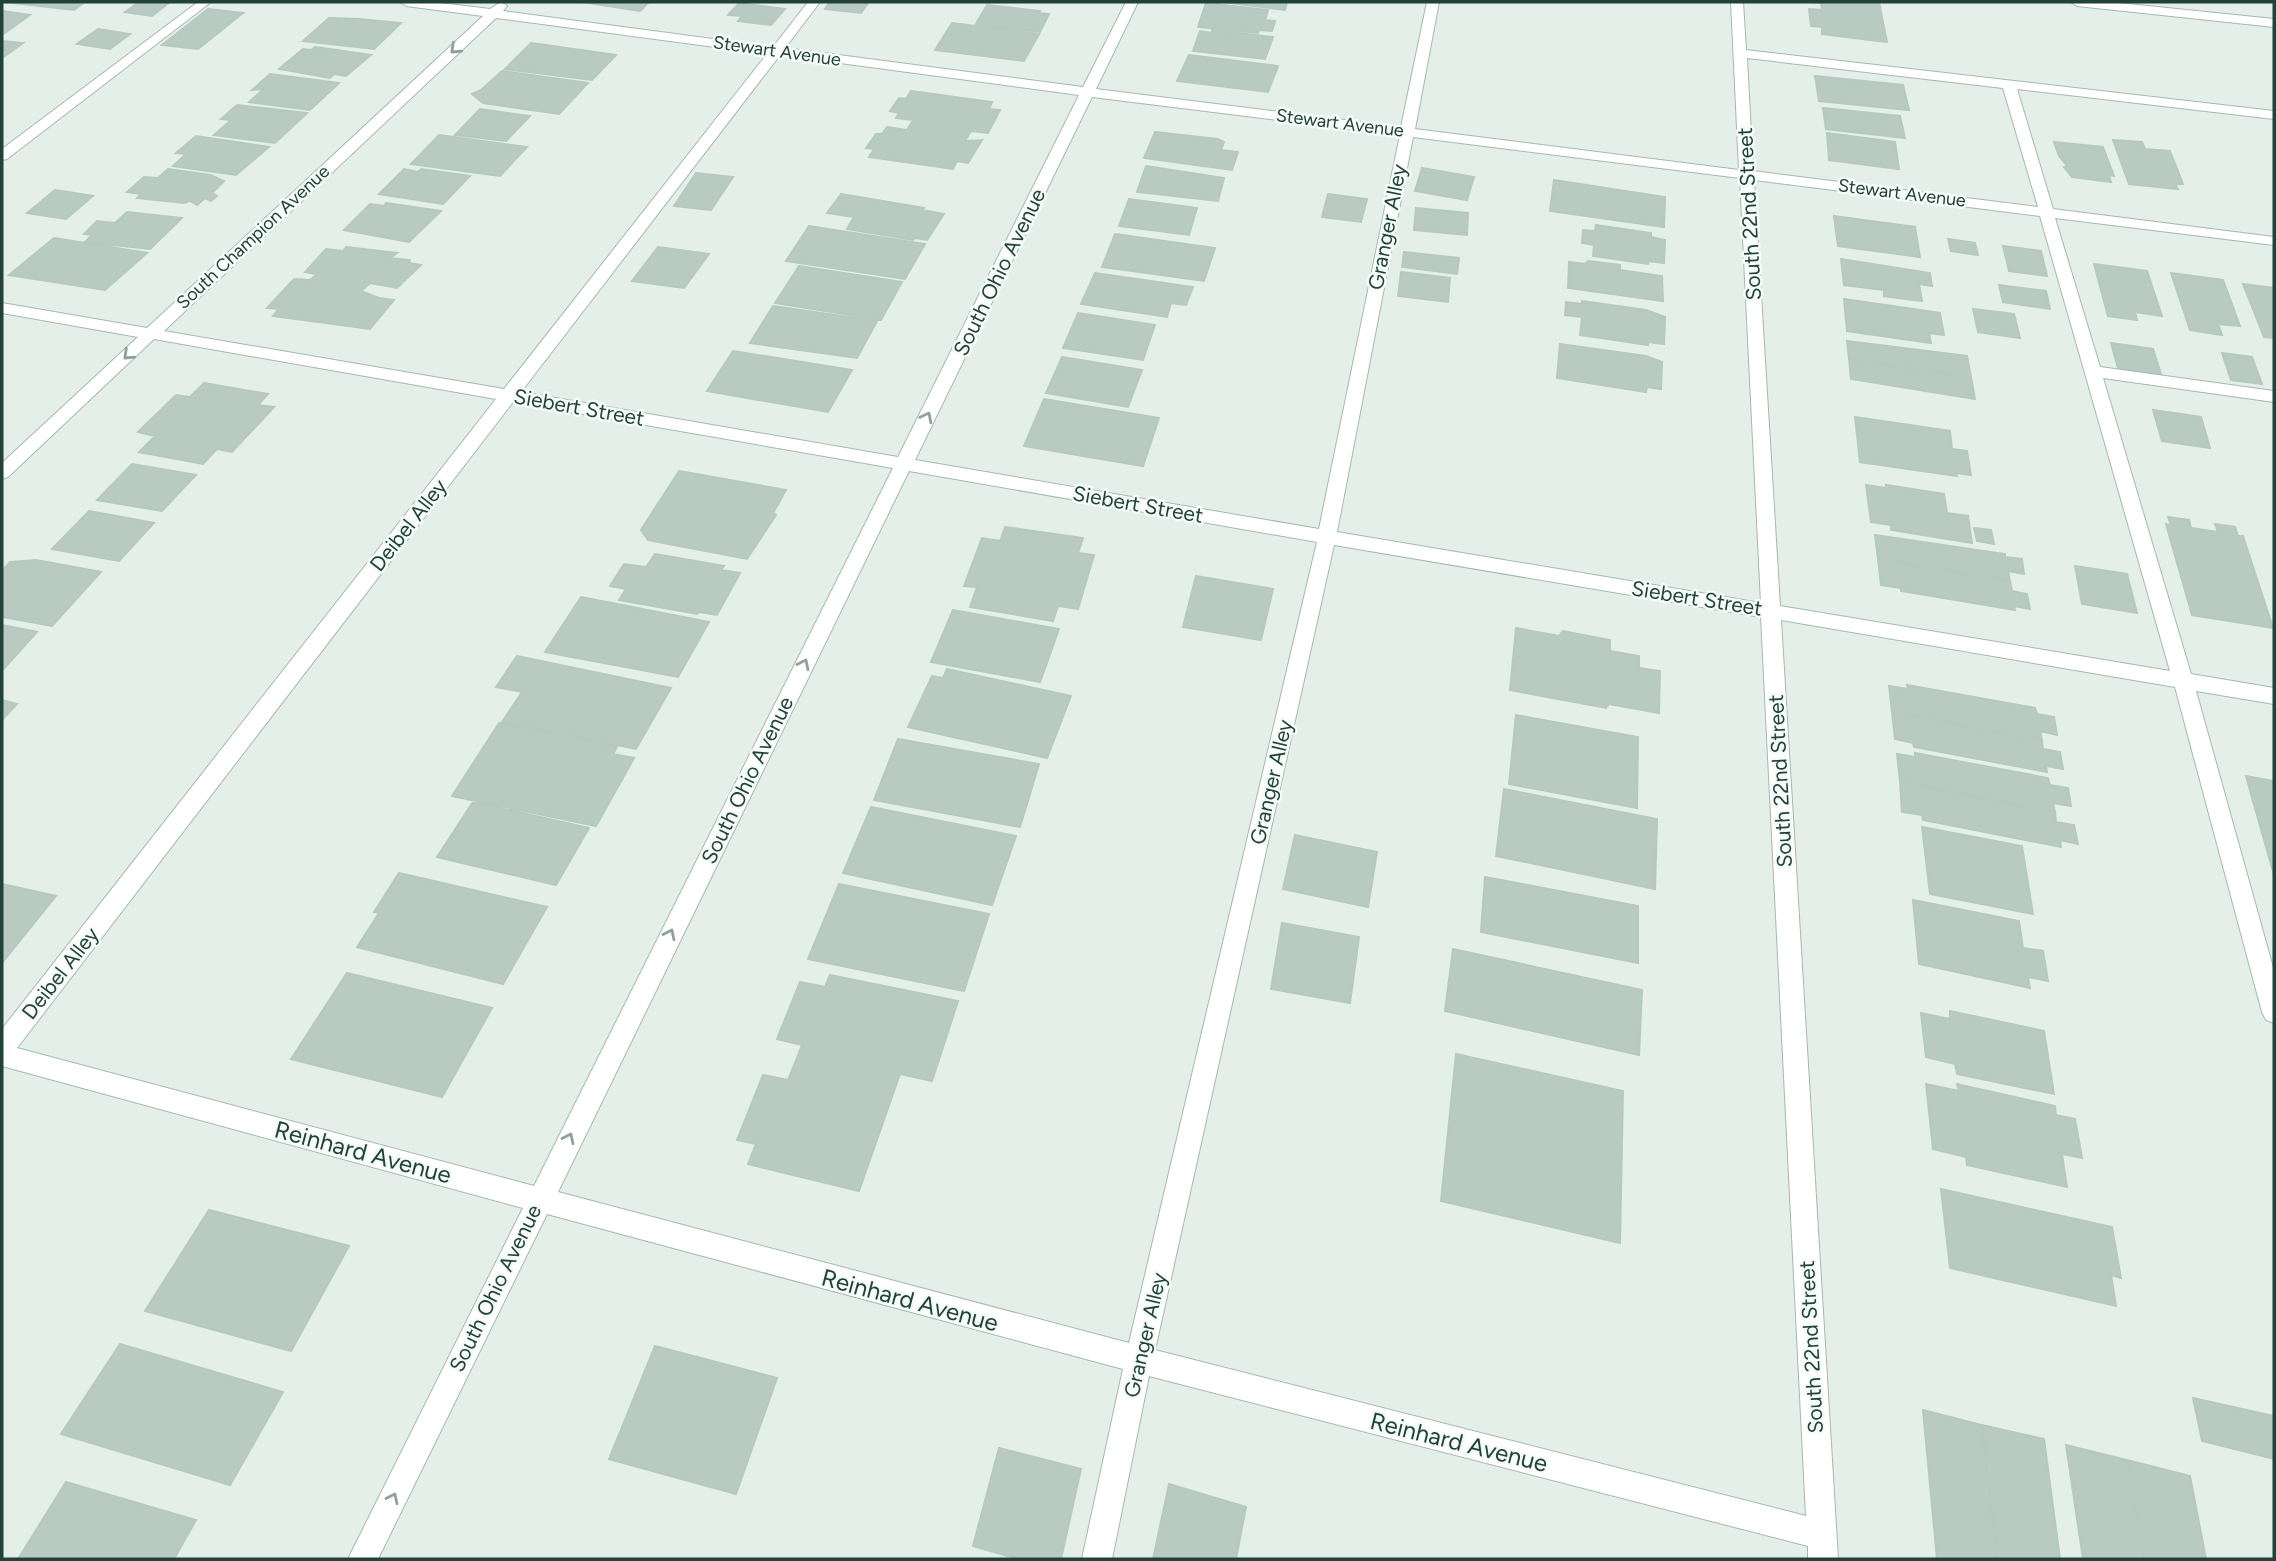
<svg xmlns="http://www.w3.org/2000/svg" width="2276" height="1561" viewBox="0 0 2276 1561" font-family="Figtree,sans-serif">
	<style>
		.building { fill: #b9cac3; stroke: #b6c9c1; stroke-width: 2 }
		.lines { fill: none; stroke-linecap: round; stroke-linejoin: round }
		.minor-casing { stroke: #a6b8b1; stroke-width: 2 }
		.minor { fill: #fff; fill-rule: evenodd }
		.oneway { stroke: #90a09c }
		.labels { text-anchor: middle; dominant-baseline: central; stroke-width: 5; stroke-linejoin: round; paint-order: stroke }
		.far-street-label { font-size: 18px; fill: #214239; stroke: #f5fbf8 }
		.street-label { font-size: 21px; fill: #214239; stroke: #f5fbf8 }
		.near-street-label { font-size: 24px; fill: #214239; stroke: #f5fbf8 }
	</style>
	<rect width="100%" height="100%" fill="#e4efea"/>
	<path class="building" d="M4,2H85L74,10Z
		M139,2H170L152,16L125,12Z
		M582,2H649L640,11Z
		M830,2H869L861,13L825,9Z
		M1223,2H1287L1285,10Z
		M1808,2H1879L1887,42L1822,34V27L1811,26L1809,9L1822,10L1821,3Z
		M739,3L785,9L771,25L738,21L742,16L728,15Z
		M1206,3L1268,10L1265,20L1275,21L1272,31L1259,30L1258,33L1198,27Z
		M987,5L1040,11L1039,13L1049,14L1040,32L976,24Z
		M208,9L243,13L198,49L162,45Z
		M2,11L30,15L2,35Z
		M329,18L359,19L401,23L374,49L303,41Z
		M952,23L1039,34L1024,61L935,50Z
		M98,29L130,34L110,49L77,44Z
		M1212,30L1273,37L1265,59L1193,51L1200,31L1212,33Z
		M2,41L23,43L2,58Z
		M531,43L616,55L592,80L505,69Z
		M315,47L371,55L346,76L334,74L330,78L279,69L303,49L311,50Z
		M1189,55L1278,66L1268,92L1177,81Z
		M502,71L588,83L559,114L483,103L472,94L481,90Z
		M270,74L339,83L310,110L249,102L264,89L252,90Z
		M1815,76L1903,85L1909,110L1819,101Z
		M911,91L992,102L989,109L1000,110L988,133L971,131L965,141L982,140L968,163L957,161L953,169L869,157L874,149L866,148L876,134H882L887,127L907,130L913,120L896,118L899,113L890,111L899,98L906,99Z
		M237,105L307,113L275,143L214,135L231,120L221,119Z
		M1823,108L1900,116L1905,138L1826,129Z
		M480,109L530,116L506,141L455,135Z
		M1155,132L1218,139L1224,142L1221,150L1238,152L1232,170L1144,158Z
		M1827,133L1895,142L1899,169L1829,160Z
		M439,135L527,147L500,176L411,164Z
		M196,136L269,147L236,175L173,166L186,154L176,153Z
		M2113,140L2142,142L2145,149L2170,151L2183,184H2175L2178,189L2129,184Z
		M2054,142L2103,147L2114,176L2109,175L2111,182L2072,177L2064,167L2067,166L2059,156Z
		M1146,166L1224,178L1218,201L1137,192Z
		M1422,168L1474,177L1467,200L1415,191Z
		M168,169L210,175L224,181L212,193L217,196L211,201L205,198L197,205L190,201L184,203L137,198L141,194L127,192L144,177L158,178Z
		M404,169L418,172L421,169L470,176L443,204L379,194Z
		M696,173L733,177L711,210L674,206Z
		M1554,180L1665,197L1664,227L1550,211Z
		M55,190L93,196L66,219L27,213Z
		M841,194L924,208L922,210L944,214L927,240L915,238L913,240L847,229L854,217L827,213Z
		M1328,194L1367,199L1361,222L1322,217Z
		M1129,199L1197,208L1189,235L1119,226Z
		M386,203L441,211L409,242L344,230L370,204L384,206Z
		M1416,208L1468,213L1467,235L1414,230Z
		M127,212L182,218L150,249L85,242L92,235L84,234L97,221L115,223Z
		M1834,216L1915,227L1920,257L1838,246Z
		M1596,225L1651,233V237L1665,240L1664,263L1649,261L1648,264L1593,256L1594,245L1582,243L1583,230L1595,231Z
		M809,226L925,244L905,279L786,261Z
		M1115,234L1215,248L1204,281L1102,267Z
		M54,238L147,253L105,290L9,275Z
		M1948,239L1975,243L1978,255L1951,251Z
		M2003,246L2041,251L2047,276L2009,271Z
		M346,247L397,253L390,258L410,260L409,263L421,265L397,288L370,283L361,291L379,298L394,300L370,329L273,316L279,309L267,308L294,279L310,280L317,274L305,272L326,249L343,251Z
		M658,247L709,254L684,288L632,281Z
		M1404,252L1459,258L1457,274L1402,267Z
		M1841,259L1930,273L1932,286L1919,284L1922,301L1884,296V290L1844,285Z
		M1588,261L1620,265V270L1662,276L1663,301L1568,288L1569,262L1585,264Z
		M2094,264L2147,271L2162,316L2135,312L2137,320L2108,316Z
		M799,266L902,282L881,320L775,303Z
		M1401,272L1450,278L1448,302L1398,296Z
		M1095,273L1193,287L1186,305L1171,303L1167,317L1081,304Z
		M2171,273L2223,280L2240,326L2218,324L2222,335L2190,330Z
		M2243,284L2274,288V338L2264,337Z
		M1999,285L2046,291L2050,309L2003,302Z
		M1844,299L1940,313L1944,335L1929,333L1931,343L1847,331Z
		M1582,301L1646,310L1665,317L1664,344L1648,342V345L1580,335L1582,317L1565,315L1566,302L1582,304Z
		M773,306L877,321L857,358L750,343Z
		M1973,309L2014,314L2020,338L1978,332Z
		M1078,313L1155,325L1143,360L1063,348Z
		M1847,341L1967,356L1971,377L1849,359Z
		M2111,343L2153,349L2161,374L2118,368Z
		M1560,344L1646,356L1662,362L1661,389L1647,387L1646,392L1557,378Z
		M733,351L852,370L828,412L707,391Z
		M2222,353L2252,357L2262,384L2231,380Z
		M1062,357L1142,370L1128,407L1046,393Z
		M1849,359L1971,377L1975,399L1851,379Z
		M204,383L268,394L258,405L274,407L232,452L217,449L203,464L139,452L155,436L138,432L176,395L190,397Z
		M1044,399L1159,418L1143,466L1024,446Z
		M2153,410L2201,417L2210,448L2162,441Z
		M1855,417L1950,431L1952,449L1967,451L1971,475L1956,473L1957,476L1860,462Z
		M132,464L196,475L162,511L97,500Z
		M679,471L786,490L773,513L776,515L747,559L648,540L641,530Z
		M1866,485L1886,488V485L1944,494L1947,513L1968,516L1972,543L1891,530V525L1871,522Z
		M89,511L154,523L119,561L52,549Z
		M2168,517L2189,520L2191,528L2218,532L2215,524L2235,527L2238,536H2243L2273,628L2192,615L2166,524L2171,525Z
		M1005,527L1083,538L1078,553L1094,555L1078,609L1058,606L1053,621L970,607L977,587L964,586L982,538L1000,541Z
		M1974,528L1991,530L1994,544L1977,541Z
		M1875,535L2005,554V557L2022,559L2024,574L2008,571L2010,581L1878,559Z
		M655,554L724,566L721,570L740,573L717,615L699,612L697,614L619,600L626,589L610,586L624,564L646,567Z
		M1878,559L2010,581L2012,591L2027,594L2030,609L2014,606L2015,610L1901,591V588L1881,585Z
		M36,560L101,572L52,626L2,617V571L10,562Z
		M2075,566L2127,574L2137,613L2082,604Z
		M1196,576L1273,589L1261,640L1183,627Z
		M581,597L709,622L678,677L545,652Z
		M953,610L1059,629L1040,682L931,662Z
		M2,625L37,632L2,671Z
		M1516,628L1559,636L1563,631L1610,640V651L1639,656V668L1660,671L1659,713L1609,704L1606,708L1510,690Z
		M517,656L671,688L636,749L502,722L522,692L496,687Z
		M947,669L1071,696L1047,758L908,727L932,676L943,678Z
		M1907,685L2035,708L2037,714L2054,717L2057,735L2040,731L2042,740L1892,712L1889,686L1908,689Z
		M2,700L17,704L2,720Z
		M1892,712L2042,740L2043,749L2060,752L2063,769L2046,766L2047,772L1914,747L1913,743L1895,739Z
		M1516,715L1638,737L1637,808L1509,784Z
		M499,723L617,747L613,754L634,758L596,826L452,796Z
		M898,739L1039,764L1020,827L874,800Z
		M1915,753L2048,778L2050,785L2068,788L2071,806L2053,803L2055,812L1900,782L1897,754L1915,757Z
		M2246,776L2274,781V875L2251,794Z
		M1900,782L2055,812L2056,822L2074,825L2078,844L2060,840L2061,847L1923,820L1922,815L1902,812Z
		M1504,789L1657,819L1655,889L1496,856Z
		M473,802L589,828L556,885L437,857Z
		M871,807L1016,836L992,905L843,873Z
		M1922,827L2022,846L2033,914L1930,894Z
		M1295,835L1377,852L1368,907L1283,889Z
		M399,873L547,907L503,984L357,947L379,913L374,912Z
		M1485,877L1638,906V963L1481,932Z
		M2,884L56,896L2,963Z
		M839,884L989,914L964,991L808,959Z
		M1913,900L2019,921L2023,948L2043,951L2048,981L2028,977L2030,988L1919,964Z
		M1282,923L1359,937L1350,1003L1271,989Z
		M1453,949L1642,990L1639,1055L1445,1011Z
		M347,973L492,1008L442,1097L291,1059Z
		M830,975L958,1001L932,1081L900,1074L859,1191L748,1164L756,1144L737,1140L763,1075L788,1080L802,1045L777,1039L800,982L825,987Z
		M1950,1011L2044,1031L2054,1094L1957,1074L1955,1064L1926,1057L1921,1013L1950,1019Z
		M1456,1054L1623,1091L1620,1243L1441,1201Z
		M1926,1084L1959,1091L1957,1084L2055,1106L2056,1115L2075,1119L2082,1158L2062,1154L2067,1187L1967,1165L1966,1157L1933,1149Z
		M1941,1189L2112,1227L2121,1278L2111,1275L2116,1306L1950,1268Z
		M209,1210L349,1246L291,1351L145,1311Z
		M120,1344L283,1392L230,1485L61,1434Z
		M655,1346L777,1378L736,1494L609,1459Z
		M2193,1398L2274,1416V1459L2202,1441Z
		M1923,1410L1982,1425L1997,1559H1937Z
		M1982,1425L2044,1439L2060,1559H1997Z
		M2066,1445L2127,1460L2144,1559H2083Z
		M999,1448L1081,1469L1061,1559H1018L973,1546Z
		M2127,1460L2190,1476L2206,1559H2144Z
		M66,1482L196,1520L174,1559H18Z
		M1169,1484L1246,1507L1236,1559H1153Z"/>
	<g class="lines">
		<g class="minor-casing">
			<path id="minor" d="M198,2H211L7,159L2,160V149Z
				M400,2H432L490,9L501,2L507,6L503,11L773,47L808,2H820L785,48L1083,87L1126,2H1138L1096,89L1401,127L1427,2H1439L1415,129L1739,170L1731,2H1743L1746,50L2274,111V119L2017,89L2053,209L2274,237V245L2055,218L2100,367L2274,391V402L2103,378L2191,674L2274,688V704L2196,691L2274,971V1023L2266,1020L2262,1012L2175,687L1781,620L1838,1559H1808V1546L1149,1376L1112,1559H1082L1123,1369L547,1214L378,1559H348L523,1208L2,1066V1029L496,399L154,339L8,477L2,479V463L138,337L2,313V303L147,328L483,16L406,6ZM496,18L767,54L504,389L164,331ZM780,55L1079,95L898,457L521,392ZM1747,58L2003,88L2038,207L1753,171ZM1092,97L1400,135L1319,529L915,460ZM1413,137L1740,178L1761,603L1337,532ZM1754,180L2040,216L2170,671L1780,606ZM513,402L893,468L534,1186L17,1048ZM909,471L1317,542L1129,1343L558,1192ZM1334,545L1761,617L1806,1516L1155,1350Z
				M2071,2H2109L2274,19V27L2077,6Z"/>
		</g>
		<use href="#minor" class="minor"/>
	</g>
	<defs><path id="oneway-chevron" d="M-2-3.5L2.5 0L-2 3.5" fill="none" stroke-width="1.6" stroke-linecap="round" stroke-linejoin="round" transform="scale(1.75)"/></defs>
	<g class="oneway">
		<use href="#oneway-chevron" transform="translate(455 49) rotate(137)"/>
		<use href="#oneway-chevron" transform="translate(128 355) rotate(137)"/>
		<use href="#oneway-chevron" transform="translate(927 417) rotate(-63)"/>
		<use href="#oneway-chevron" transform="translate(804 664) rotate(-64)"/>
		<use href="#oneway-chevron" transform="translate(670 934) rotate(-64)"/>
		<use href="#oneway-chevron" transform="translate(569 1138) rotate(-64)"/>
		<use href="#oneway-chevron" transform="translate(393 1498) rotate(-64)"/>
	</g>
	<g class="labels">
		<g class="far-street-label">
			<text transform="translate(777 51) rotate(8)">Stewart Avenue</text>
			<text transform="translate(1340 123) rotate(7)">Stewart Avenue</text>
			<text transform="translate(1902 193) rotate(7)">Stewart Avenue</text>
			<text transform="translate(253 237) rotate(-43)">South Champion Avenue</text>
		</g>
		<g class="street-label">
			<text transform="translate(1749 214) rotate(-93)">South 22nd Street</text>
			<text transform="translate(1387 227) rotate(-79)">Granger Alley</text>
			<text transform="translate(999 272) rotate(-64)">South Ohio Avenue</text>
			<text transform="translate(579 407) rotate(10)">Siebert Street</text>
			<text transform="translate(1138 504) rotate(10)">Siebert Street</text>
			<text transform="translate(408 525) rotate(-52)">Deibel Alley</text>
			<text transform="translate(1697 598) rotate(9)">Siebert Street</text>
			<text transform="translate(747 780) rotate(-64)">South Ohio Avenue</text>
			<text transform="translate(1780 781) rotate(-93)">South 22nd Street</text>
			<text transform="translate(1271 782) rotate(-77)">Granger Alley</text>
			<text transform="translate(60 973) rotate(-52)">Deibel Alley</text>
			<text transform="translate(495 1288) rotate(-64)">South Ohio Avenue</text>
			<text transform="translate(1145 1335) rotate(-77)">Granger Alley</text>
			<text transform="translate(1811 1347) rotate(-93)">South 22nd Street</text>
		</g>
		<g class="near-street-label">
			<text transform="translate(363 1152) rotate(15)">Reinhard Avenue</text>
			<text transform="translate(910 1300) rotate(15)">Reinhard Avenue</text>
			<text transform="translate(1459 1442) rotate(14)">Reinhard Avenue</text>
		</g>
	</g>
	<rect width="2276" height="1561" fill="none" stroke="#214239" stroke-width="7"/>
</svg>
